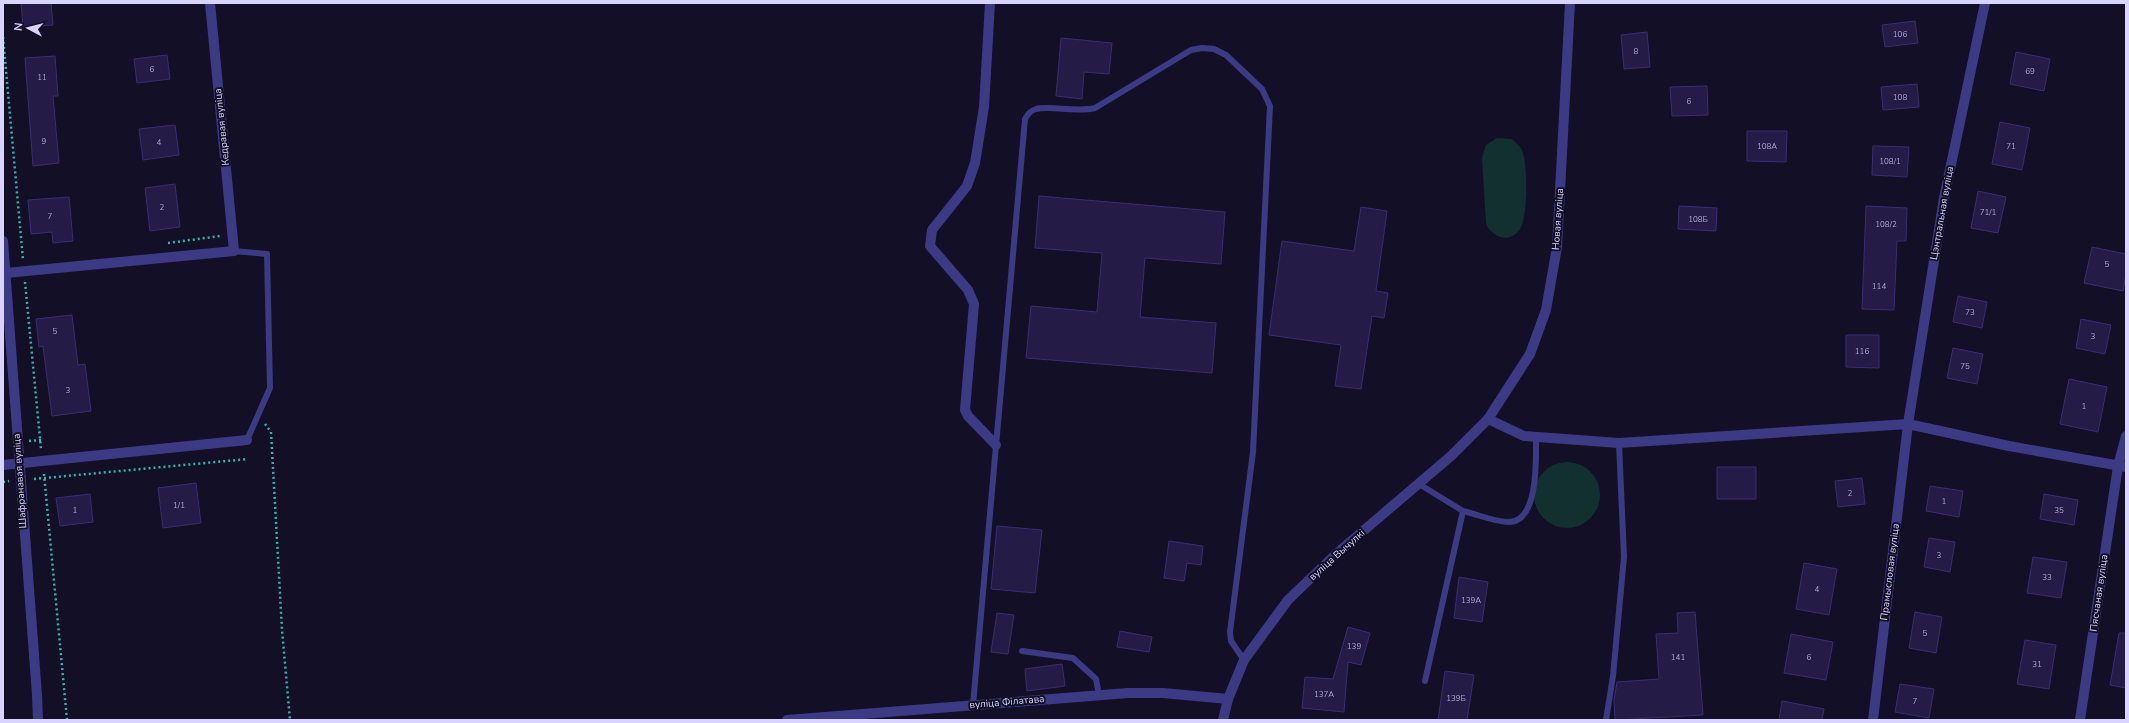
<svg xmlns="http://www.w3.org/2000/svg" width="2129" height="723" viewBox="0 0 2129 723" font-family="'Nunito Sans',sans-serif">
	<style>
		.green { fill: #12302f }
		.building { fill: #241b47; stroke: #3b2d73 }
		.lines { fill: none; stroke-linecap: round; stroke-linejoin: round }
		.path { stroke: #2fb8b0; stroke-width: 2.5; stroke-dasharray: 2 3; stroke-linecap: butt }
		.service { stroke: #3d3a85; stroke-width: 6 }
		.minor { stroke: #3d3a85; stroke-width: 10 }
		.tertiary { stroke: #3d3a85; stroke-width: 10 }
		.labels { text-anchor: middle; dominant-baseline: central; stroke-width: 4; stroke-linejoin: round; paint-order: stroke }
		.number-label { font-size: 8px; fill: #aca6d1 }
		.street-label { font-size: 10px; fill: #d9d4ff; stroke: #130f26 }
	</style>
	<rect width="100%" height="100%" fill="#130f26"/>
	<path class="green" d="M1497,138L1512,139C1515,142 1520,146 1522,150C1528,163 1528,217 1520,229C1510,244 1493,238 1486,224L1482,158L1486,145Z
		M1534 495a33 33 0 1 1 66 0a33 33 0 1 1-66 0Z"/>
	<path class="building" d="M21,3H51L53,25L23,27Z
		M1915,21L1918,43L1885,47L1882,25Z
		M1647,32L1650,67L1624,69L1621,35Z
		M1061,38L1112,43L1109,74L1084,72L1082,99L1056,96Z
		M2016,52L2050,59L2044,91L2010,84Z
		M167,55L170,79L137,83L134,59Z
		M55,56L58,96H53L59,163L33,166L25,58Z
		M1917,84L1919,107L1883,110L1881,87Z
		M1707,86L1708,115L1672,116L1670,87Z
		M2000,122L2030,128L2022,170L1992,164Z
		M175,125L179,155L143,160L139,129Z
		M1747,131H1787L1786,162L1747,161Z
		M1873,146L1909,147L1907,177L1872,175Z
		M175,184L180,227L150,231L145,188Z
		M1978,191L2006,197L1998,233L1971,228Z
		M1039,196L1225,212L1221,264L1145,258L1140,317L1216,323L1212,373L1026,358L1031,306L1097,312L1102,253L1035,248Z
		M69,197L73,241L53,243L52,232L31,234L28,200Z
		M1679,206L1717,208L1716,231L1678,229Z
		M1866,206L1907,208L1906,241H1897L1894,310L1862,309Z
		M1361,207L1387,211L1376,291L1388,293L1384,318L1372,316L1361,389L1335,386L1341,345L1269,335L1282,241L1354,251Z
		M2092,247L2126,254V274L2123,291L2084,283Z
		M1958,296L1987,302L1982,328L1953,322Z
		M72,315L78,365L85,364L91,411L52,416L43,346L39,347L36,319Z
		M2081,319L2111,325L2105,354L2076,348Z
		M1846,335H1879V368L1846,367Z
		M1953,348L1983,354L1977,384L1947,378Z
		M2069,379L2107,387L2098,432L2060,424Z
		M1717,467H1756V499H1717Z
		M1862,478L1865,504L1838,507L1835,481Z
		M196,483L201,523L163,528L158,488Z
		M1930,486L1963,491L1959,517L1926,511Z
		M90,494L93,522L60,526L56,498Z
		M2044,494L2078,500L2074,525L2040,519Z
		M997,526L1042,530L1035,593L991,589Z
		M1929,538L1955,542L1950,572L1924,567Z
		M1169,541L1203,546L1201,565L1187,563L1184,581L1164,578Z
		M2033,557L2067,562L2061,598L2027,593Z
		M1804,563L1837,569L1829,615L1796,609Z
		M1459,577L1488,582L1482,622L1454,618Z
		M1695,612L1703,715L1615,720L1614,700L1617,682L1659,679L1656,634L1678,633L1677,613Z
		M1915,612L1942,617L1936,653L1909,648Z
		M997,613L1014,615L1008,654L991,652Z
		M1348,627L1370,633L1361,665L1348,662L1344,712L1302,708L1305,677L1333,679Z
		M1120,631L1152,637L1149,652L1117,647Z
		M2119,633H2126V688L2110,685Z
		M1791,634L1833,642L1826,680L1784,673Z
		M2025,640L2056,645L2049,689L2017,684Z
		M1062,664L1065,686L1027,691L1025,669Z
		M1445,671L1474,675L1467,720H1438Z
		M1900,684L1934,689L1929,718L1895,712Z
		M1782,701L1824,709L1822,720H1779Z"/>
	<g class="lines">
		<path class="path" d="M3,37L23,260
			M168,243L220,236
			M25,282L41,449
			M265,424L271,432L282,630L290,720
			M29,441L41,440
			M44,474L67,720
			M34,479L248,459
			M3,482L9,481"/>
		<path class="service" d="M234,251L267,254L270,388L247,440
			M1419,484L1463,511L1425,681
			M1463,511C1477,514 1494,522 1509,522C1539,522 1536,457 1536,437
			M1022,651L1073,658L1096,679L1099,695
			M973,705L1025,119C1028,114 1030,111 1036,109C1052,105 1075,113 1095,108L1191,50L1202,48L1214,49L1226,55L1262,89L1270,106L1253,452L1230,632L1231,641L1244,660
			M1606,720L1613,676L1624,557L1619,443"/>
		<path class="minor" d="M990,3L984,107L975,163L967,186L932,230L930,246L968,290L974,304L965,410L968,416L996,445
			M3,241L37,695L38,720
			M6,273L234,251L210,3
			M1488,419L1524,436L1619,443L1908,424L2009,446L2126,467
			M3,465L247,440
			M787,720L1128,693H1163L1228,699
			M1873,720L1908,424L1944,198L1985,3
			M2080,720L2118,466L2126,436"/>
		<path class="tertiary" d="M1223,720L1228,699L1244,660L1288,600L1335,555L1451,456L1488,419L1530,354L1546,310L1557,247L1570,3"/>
	</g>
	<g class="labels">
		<g class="number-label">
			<text x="1900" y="34">106</text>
			<text x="1636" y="51">8</text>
			<text x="152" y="69">6</text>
			<text x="2030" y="71">69</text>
			<text x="42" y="77">11</text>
			<text x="1900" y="97">108</text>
			<text x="1689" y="101">6</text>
			<text x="44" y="141">9</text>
			<text x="159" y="142">4</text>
			<text x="1767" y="146">108А</text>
			<text x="2011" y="146">71</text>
			<text x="1890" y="161">108/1</text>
			<text x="162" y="207">2</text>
			<text x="1988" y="212">71/1</text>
			<text x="50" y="216">7</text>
			<text x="1698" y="219">108Б</text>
			<text x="1886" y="224">108/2</text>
			<text x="2107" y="264">5</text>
			<text x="1879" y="286">114</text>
			<text x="1970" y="312">73</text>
			<text x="55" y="331">5</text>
			<text x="2093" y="336">3</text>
			<text x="1862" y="351">116</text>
			<text x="1965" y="366">75</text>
			<text x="68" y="390">3</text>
			<text x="2084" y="406">1</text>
			<text x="1850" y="493">2</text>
			<text x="1944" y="501">1</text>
			<text x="179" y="505">1/1</text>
			<text x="75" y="510">1</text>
			<text x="2059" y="510">35</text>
			<text x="1939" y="555">3</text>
			<text x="2047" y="577">33</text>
			<text x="1817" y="589">4</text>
			<text x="1471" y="600">139А</text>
			<text x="1925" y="633">5</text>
			<text x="1354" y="646">139</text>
			<text x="1678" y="657">141</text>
			<text x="1809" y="657">6</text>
			<text x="2037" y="664">31</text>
			<text x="1324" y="694">137А</text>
			<text x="1456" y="698">139Б</text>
			<text x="1915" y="701">7</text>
		</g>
		<g class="street-label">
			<text transform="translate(222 127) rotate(-96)">Кедравая вуліца</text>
			<text transform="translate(1942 213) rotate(-80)">Цэнтральная вуліца</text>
			<text transform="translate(1558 219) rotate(-86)">Новая вуліца</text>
			<text transform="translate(20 481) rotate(-94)">Шафранавая вуліца</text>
			<text transform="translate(1337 555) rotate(-42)">вуліца Вычулкі</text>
			<text transform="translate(1890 572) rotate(-83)">Прамысловая вуліца</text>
			<text transform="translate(2099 593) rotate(-82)">Пясчаная вуліца</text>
			<text transform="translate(1007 702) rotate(-5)">вуліца Філатава</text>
		</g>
	</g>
	<rect width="2129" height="723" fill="none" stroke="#d9d4ff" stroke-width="8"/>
	<g transform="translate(28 28) rotate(277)" stroke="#130f26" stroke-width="3" paint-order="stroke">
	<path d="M0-3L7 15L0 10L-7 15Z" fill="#d9d4ff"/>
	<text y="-6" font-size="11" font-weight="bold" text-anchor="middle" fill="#d9d4ff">N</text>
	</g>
</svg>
